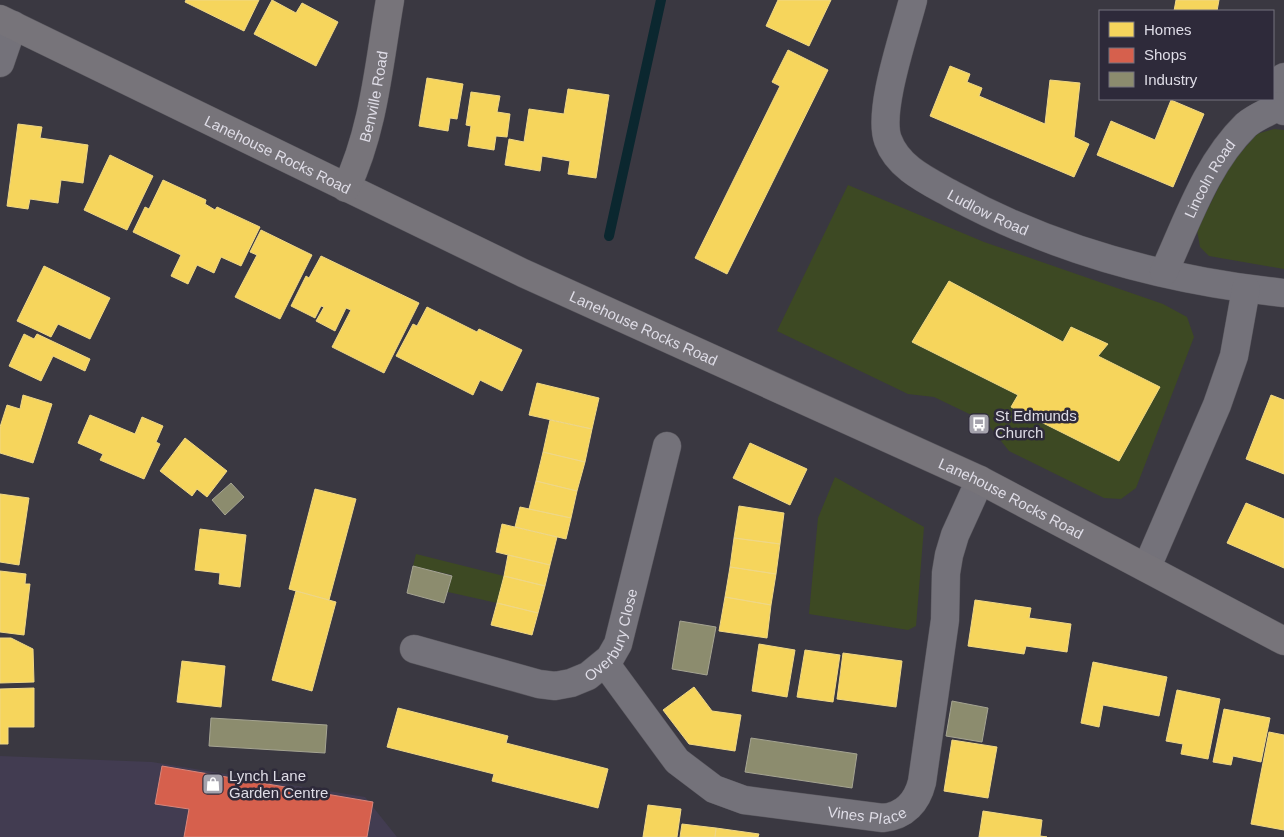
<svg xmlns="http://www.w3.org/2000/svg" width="1284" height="837" viewBox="0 0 1284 837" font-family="Arial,sans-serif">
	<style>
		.built { fill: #423c51 }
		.green { fill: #3d4923 }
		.homes { fill: #f6d55c; stroke: #efd786 }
		.shops { fill: #d6604d; stroke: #d9867b }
		.industry { fill: #8c8c6e; stroke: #a5a492 }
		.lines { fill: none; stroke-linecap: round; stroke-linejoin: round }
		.stream { stroke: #0b272f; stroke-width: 10 }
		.street-casing { stroke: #58565d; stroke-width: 29 }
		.secondary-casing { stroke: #58565d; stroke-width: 29 }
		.street { stroke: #74727a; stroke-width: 28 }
		.secondary { stroke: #77747a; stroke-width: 28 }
		.labels { text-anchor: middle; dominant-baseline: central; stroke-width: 5; stroke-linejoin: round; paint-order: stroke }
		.street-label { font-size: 15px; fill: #dfdde7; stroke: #2e2a3a }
		.poi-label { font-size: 15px; fill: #dfdde7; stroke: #2e2a3a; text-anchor: start }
	</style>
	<rect width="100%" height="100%" fill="#3a3841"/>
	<path class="built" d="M0,756L152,762L365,797L397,837H0Z"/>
	<path class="green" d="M1274,129L1284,130V269L1209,256L1200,247L1197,230L1230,165L1257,134Z
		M848,185L984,242L1163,304L1187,317L1194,337L1136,488L1121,499L1104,498L1009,451L986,422L934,397L908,394L777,331Z
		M835,477L924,527L916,626L908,630L809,614L818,518Z
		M416,554L504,576L497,603L448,592L452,575L413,566Z"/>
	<path class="homes" d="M186,0H259L244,31L185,2Z
		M272,0L296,13L302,3L338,22L316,66L254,34Z
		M778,0H831L809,46L766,26Z
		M1176,0H1219L1217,11H1174Z
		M788,50L828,70L727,274L695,258L780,86L772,82Z
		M950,66L970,74L967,82L982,88L979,96L1045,124L1050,80L1080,83L1074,137L1089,144L1074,177L930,116Z
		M427,78L463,84L457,119L450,118L448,131L419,126Z
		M568,89L609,95L596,178L568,174L570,161L542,156L540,171L505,165L509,139L524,142L529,109L564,114Z
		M471,92L500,96L497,112L510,114L507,137L496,136L494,150L468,146L471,126L466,125Z
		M1171,100L1204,114L1173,187L1097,155L1111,121L1155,140Z
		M18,124L42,127L40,138L88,145L83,183L61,180L58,203L30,199L28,209L7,206Z
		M110,155L153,176L127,230L84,210Z
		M163,180L206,200L205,204L215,210L217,207L260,227L241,266L221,257L214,273L197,265L188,284L171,276L181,255L133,232L145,207L149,209Z
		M261,230L312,255L280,319L235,297L257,255L250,252Z
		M321,256L419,303L384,373L332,347L351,310L346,308L335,331L316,321L324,307L321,306L315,318L291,306L306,276L309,278Z
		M44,266L110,298L90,339L58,324L51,337L17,321Z
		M949,281L1063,342L1071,327L1108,344L1098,356L1160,387L1119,461L1011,407L1018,395L912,342Z
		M427,307L477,332L479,329L522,350L502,391L480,380L473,395L396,356L413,324L417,326Z
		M24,334L34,339L37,334L90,359L85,371L53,356L41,381L9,366Z
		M537,383L599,398L592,429L529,415Z
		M23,395L52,404L33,463L0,453V427L7,405L20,409Z
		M1271,395L1284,400V474L1246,459Z
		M90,415L135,434L142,417L163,426L156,442L160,444L144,479L100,460L103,454L78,443Z
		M550,420L592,429L585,462L543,452Z
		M185,438L227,471L207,497L197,489L192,496L160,471Z
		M750,443L807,469L790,505L733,478Z
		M543,452L585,462L577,491L536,481Z
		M536,481L577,491L571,518L529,509Z
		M315,489L356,499L329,600L289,589Z
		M0,494L29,498L19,565L0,562Z
		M1246,503L1284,519V568L1227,543Z
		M739,506L784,513L780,544L734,538Z
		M520,507L571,518L566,539L515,527Z
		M502,524L557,537L550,565L496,552Z
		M200,529L246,535L240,587L219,584L220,573L195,570Z
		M734,538L780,544L776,574L730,567Z
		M508,555L550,565L545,586L504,576Z
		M730,567L776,574L771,605L725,597Z
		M0,571L26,574L25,584H30L24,635L0,632Z
		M504,576L545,586L538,613L497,603Z
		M296,591L336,602L312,691L272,680Z
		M725,597L771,605L767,638L719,631Z
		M975,600L1031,608L1029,618L1071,624L1067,652L1026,646L1024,654L968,646Z
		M497,603L538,613L532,635L491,625Z
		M0,638H11L33,649L34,682L0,683Z
		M759,644L795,650L787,697L752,691Z
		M805,650L840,655L833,702L797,697Z
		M843,653L902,661L896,707L837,699Z
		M182,661L225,666L221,707L177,702Z
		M1093,662L1167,677L1159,716L1103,705L1099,727L1081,723Z
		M694,687L712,711L741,715L735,751L689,744L663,710Z
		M34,688V727H8V744H0V689Z
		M1177,690L1220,699L1208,759L1181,754L1183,744L1166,741Z
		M398,708L508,736L506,743L608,769L598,808L492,781L494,774L387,747Z
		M1224,709L1270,718L1261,762L1233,756L1231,765L1213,762Z
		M1269,732L1284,735V830L1251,824Z
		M952,740L997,747L988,798L944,791Z
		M648,805L681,809L677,837H643Z
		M983,811L1042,820L1040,836L1047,837H979Z
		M682,824L716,828L715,837H680Z
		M716,828L759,834L758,837H715Z"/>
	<path class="shops" d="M162,766L373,802L367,837H184L189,809L155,804Z"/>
	<path class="industry" d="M231,483L244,497L225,515L212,500Z
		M413,566L452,576L444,603L407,593Z
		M680,621L716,627L707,675L672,669Z
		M952,701L988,708L982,742L946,736Z
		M211,718L327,725L325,753L209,746Z
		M751,738L857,754L852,788L745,772Z"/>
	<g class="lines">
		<path class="stream" d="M609,236L661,0"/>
		<g class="street-casing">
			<g id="street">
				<path id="s1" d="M913,0C905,32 877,111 888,140C898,168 928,181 953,195C1054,250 1169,281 1284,293"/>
				<path d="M0,63L13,25"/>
				<path d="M1284,77L1279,106L1284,111"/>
				<path id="s2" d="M1164,272C1187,222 1206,164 1246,125C1255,117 1269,112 1279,106"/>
				<path d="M1147,567L1217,405L1234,356L1246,289"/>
				<path id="s3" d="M414,649L539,684L555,686L571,683L588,676L610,658L618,644L667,446"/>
				<path id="s4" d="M605,663L677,761L714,789L744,800L883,818C905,816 917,802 922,782L945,620L946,573L949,555L955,535L980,480"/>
			</g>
		</g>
		<g class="secondary-casing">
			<g id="secondary">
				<path id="s5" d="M0,19L523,273L980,480L1284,641"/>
				<path id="s6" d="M346,188C374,130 379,63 390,0"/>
			</g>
		</g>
		<use href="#street" class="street"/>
		<use href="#secondary" class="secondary"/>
	</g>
	<defs>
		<g id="bus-square" transform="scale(1.125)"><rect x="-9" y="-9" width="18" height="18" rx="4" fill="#a5a3ad" stroke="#2e2a3a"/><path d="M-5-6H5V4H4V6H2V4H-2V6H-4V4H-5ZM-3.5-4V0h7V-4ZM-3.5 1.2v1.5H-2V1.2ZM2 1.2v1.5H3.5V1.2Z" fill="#fff"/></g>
		<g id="shop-square" transform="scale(1.125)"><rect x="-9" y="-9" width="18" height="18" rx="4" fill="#a5a3ad" stroke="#2e2a3a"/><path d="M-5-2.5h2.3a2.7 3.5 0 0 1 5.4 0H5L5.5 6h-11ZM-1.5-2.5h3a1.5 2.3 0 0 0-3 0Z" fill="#fff"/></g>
	</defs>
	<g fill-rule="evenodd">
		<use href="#bus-square" x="979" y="424"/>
		<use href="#shop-square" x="213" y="784"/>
	</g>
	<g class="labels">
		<g class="street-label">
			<text stroke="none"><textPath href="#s6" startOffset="96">Benville Road</textPath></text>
			<text stroke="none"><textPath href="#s5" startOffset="309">Lanehouse Rocks Road</textPath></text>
			<text stroke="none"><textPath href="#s2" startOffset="104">Lincoln Road</textPath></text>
			<text stroke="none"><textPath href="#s1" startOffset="270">Ludlow Road</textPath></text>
			<text stroke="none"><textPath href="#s5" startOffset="714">Lanehouse Rocks Road</textPath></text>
			<text stroke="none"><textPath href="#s5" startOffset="1119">Lanehouse Rocks Road</textPath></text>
			<text stroke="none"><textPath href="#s3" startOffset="230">Overbury Close</textPath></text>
			<text stroke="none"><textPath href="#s4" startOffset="324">Vines Place</textPath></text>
		</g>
		<g class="poi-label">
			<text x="995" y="415">St Edmunds<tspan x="995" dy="17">Church</tspan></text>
			<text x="229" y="775">Lynch Lane<tspan x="229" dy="17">Garden Centre</tspan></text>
		</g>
	</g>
	<rect x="1099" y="10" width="175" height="90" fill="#2e2a3a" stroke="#75727f"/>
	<rect x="1109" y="22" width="25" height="15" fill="#f6d55c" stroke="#75727f"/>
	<text x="1144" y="35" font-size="15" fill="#dfdde7">Homes</text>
	<rect x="1109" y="48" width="25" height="15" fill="#d6604d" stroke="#75727f"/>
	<text x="1144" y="60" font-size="15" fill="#dfdde7">Shops</text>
	<rect x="1109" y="72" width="25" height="15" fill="#8c8c6e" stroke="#75727f"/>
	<text x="1144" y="85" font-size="15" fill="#dfdde7">Industry</text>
</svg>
